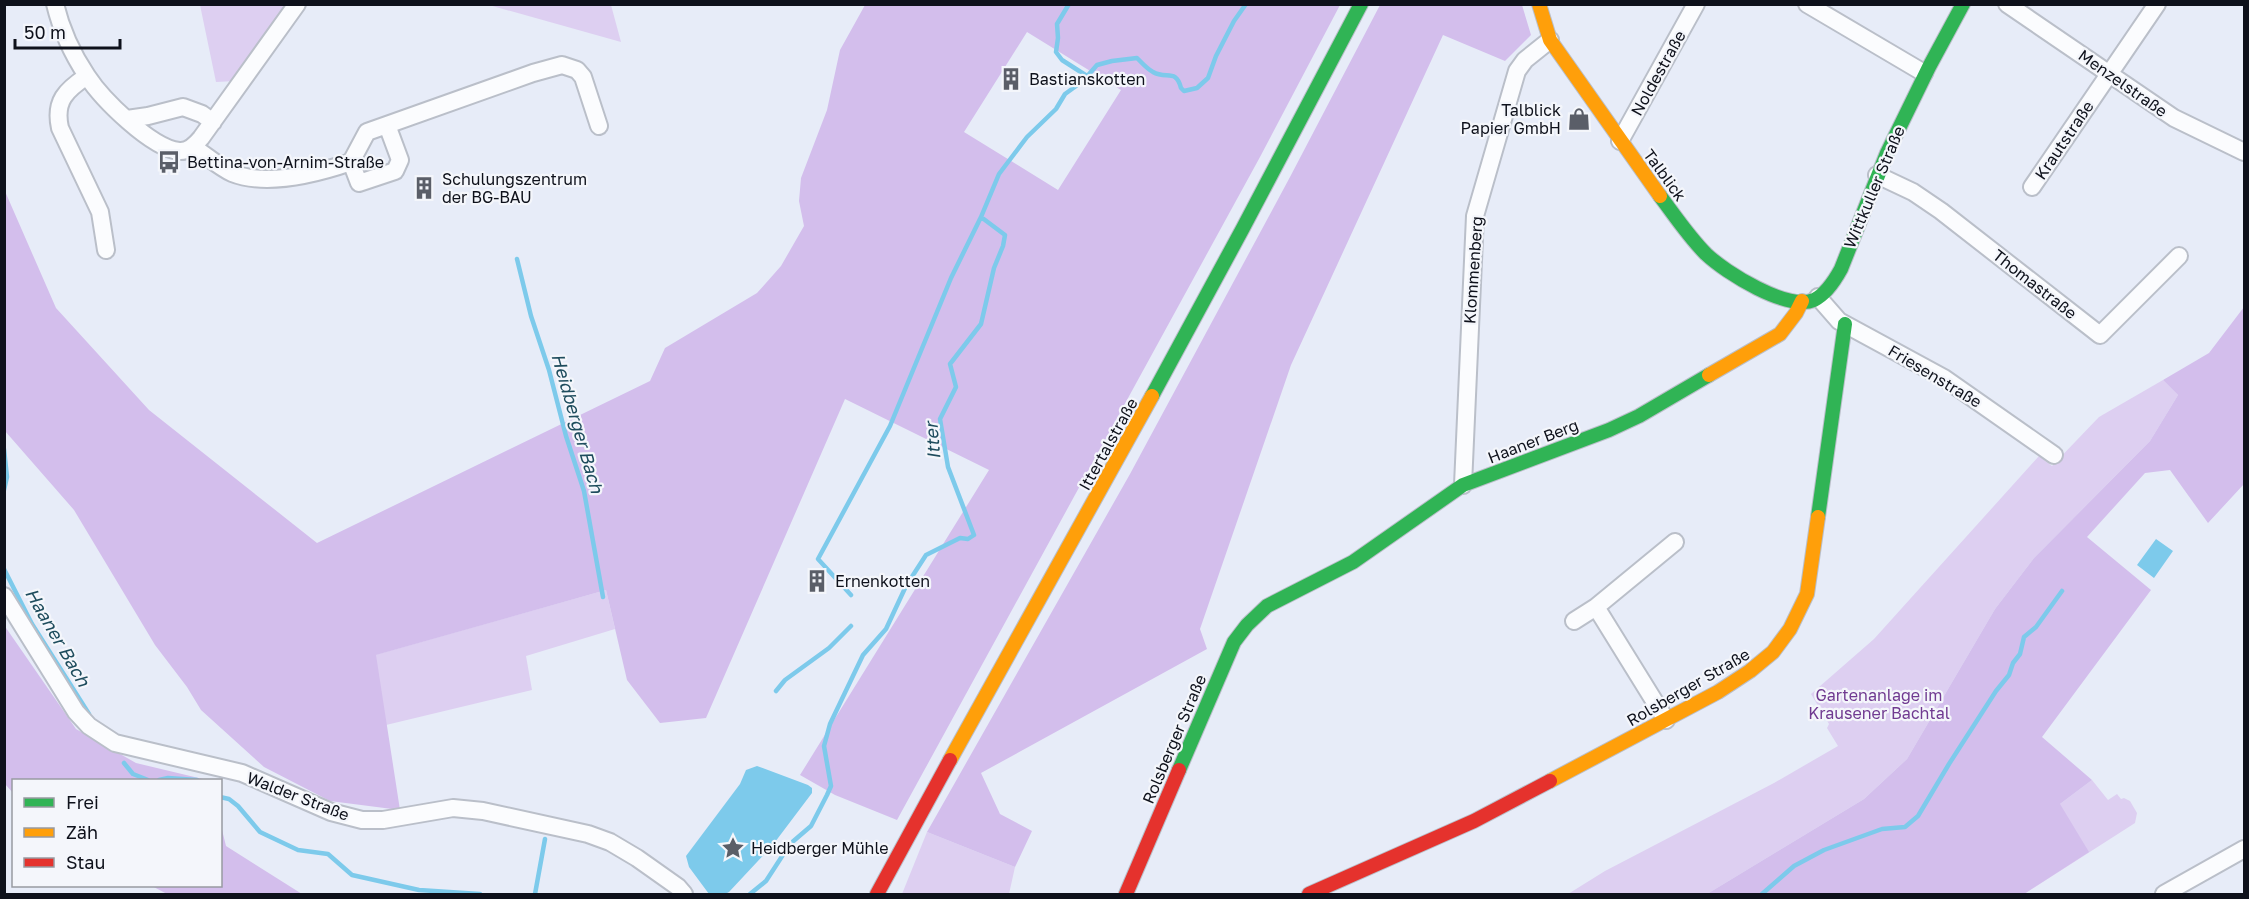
<svg xmlns="http://www.w3.org/2000/svg" width="2249" height="899" viewBox="0 0 2249 899" font-family="'Golos Text',sans-serif">
	<style>
		.green { fill: #ddcff1 }
		.forest { fill: #d3beec; fill-rule: evenodd }
		.water { fill: #7dcaeb }
		.lines { fill: none; stroke-linecap: round; stroke-linejoin: round }
		.stream { stroke: #7dcaeb; stroke-width: 4.5 }
		.street-casing { stroke: #babfc9; stroke-width: 20 }
		.fast-casing { stroke: #babfc9; stroke-width: 16 }
		.slow-casing { stroke: #babfc9; stroke-width: 16 }
		.jam-casing { stroke: #babfc9; stroke-width: 16 }
		.street { stroke: #fbfcfe; stroke-width: 16 }
		.fast { stroke: #30b455; stroke-width: 14 }
		.slow { stroke: #ff9f0a; stroke-width: 14 }
		.jam { stroke: #e5322d; stroke-width: 14 }
		.labels { text-anchor: middle; dominant-baseline: central; stroke-width: 4.5; stroke-linejoin: round; paint-order: stroke }
		.street-label { font-size: 16px; fill: #0e111b; stroke: #f4f6fb }
		.poi-label { font-size: 16px; fill: #0e111b; stroke: #f4f6fb; text-anchor: start }
		.park-label { font-size: 16px; fill: #703a91; stroke: #f4f6fb }
		.water-label { font-size: 18px; font-style: italic; fill: #1e4c5d; stroke: #f4f6fb }
	</style>
	<rect width="100%" height="100%" fill="#e7ecf8"/>
	<path class="green" d="M200,5H290L236,81L216,82Z
		M489,5H611L621,42Z
		M2163,380L2178,395L2150,441L2034,558L1995,609L1907,759L1864,799L1707,894H1568L1605,871L1774,783L1838,746L1827,728L1829,724L1811,694L1874,639L2039,456L2052,466L2099,417Z
		M606,590L615,629L526,656L532,690L386,725L375,655Z
		M2092,780L2108,800L2117,794L2121,799L2124,798L2130,801L2137,813L2135,823L2024,894L2060,804Z
		M927,832L1015,867L1009,894H902Z"/>
	<path class="forest" d="M865,5H1340L1260,157L897,820L835,795L800,775L989,470L845,399L706,718L660,723L627,680L606,590L376,655L400,810L330,801L264,767L201,710L187,687L155,645L74,510L5,431L4,189L56,308L149,410L317,543L650,381L665,348L757,293L781,266L804,226L799,201L801,178L827,110L840,50ZM1027,32L1121,90L1058,190L964,132Z
		M1380,5H1522L1531,35L1505,61L1443,35L1291,365L1200,629L1207,649L981,773L1000,814L1032,831L1015,867L927,832L1130,474L1290,177Z
		M2244,307V484L2208,523L2170,470L2145,473L2087,537L2151,590L2042,737L2092,780L2060,804L2089,852L2024,894H1707L1864,799L1907,759L1995,609L2034,558L2150,441L2178,395L2163,380L2209,353Z
		M4,625L76,729L136,763L207,780H14L13,793L5,784Z
		M221,826L226,846L302,894H167L152,886H220Z"/>
	<path class="water" d="M2156,539L2173,551L2154,578L2137,565Z
		M757,766L808,785L812,788V793L772,846L729,892L725,894H709L689,867L686,856L740,784L746,770Z"/>
	<g class="lines">
		<path class="stream" d="M1069,4L1057,24L1058,38L1056,52L1062,60L1087,76
			M517,259L531,316L549,370L566,436L584,491L603,597
			M4,449L7,477L4,490
			M4,569L32,624L89,714
			M851,595L818,559L890,426L951,278L981,217
			M776,691L785,680L829,648L851,626
			M124,763L133,774L148,780
			M159,780L168,778L197,780
			M220,797L229,799L238,806L260,832L298,850L328,854L352,875L419,890L480,894
			M535,894L545,839
			M750,894L766,881L790,844L811,826L827,795L831,786L824,746L830,724L863,655L886,629L906,586L926,555L960,538L968,539L974,535L948,467L940,419L956,387L950,364L981,324L994,268L1003,246L1005,235L981,217L999,174L1027,137L1056,109L1065,94L1083,81L1097,65L1112,61L1137,58C1142,63 1147,69 1153,72C1166,80 1176,68 1181,88L1184,91L1197,88L1208,78L1216,56L1234,21L1246,4
			M1762,894L1794,866L1824,850L1882,829L1905,827L1918,816L1949,764L1996,691L2009,675L2013,663L2020,654L2024,637L2036,627L2062,591"/>
		<g class="street-casing">
			<path id="street" d="M55,4C61,29 73,55 87,76C102,99 151,148 179,151C188,152 196,144 201,138L297,4
				M1807,4L1924,73
				M2007,4L2174,118L2244,152
				M87,76C66,90 54,101 60,128L100,212L106,250
				M127,119L148,116L183,107L202,114L213,122
				M1620,141L1696,4
				M193,147C206,155 219,167 232,173C267,187 316,174 351,162L367,132L533,73L562,65L577,70L583,77L599,126
				M351,162L359,183L395,171L400,160L387,125
				M1877,175L1913,192L1941,211L2100,335L2179,256
				M2032,187L2157,4
				M1818,297L1839,321L1944,378L2054,455
				M1463,485L1475,216L1517,71L1525,60L1550,40
				M4,596L76,712L89,726L115,743L242,773L331,812L362,820H383L453,808L483,811L588,834L610,842L637,858L678,887L684,894
				M1574,621L1596,607
				M1666,720L1596,607L1675,542
				M2164,894L2244,849"/>
		</g>
		<g class="fast-casing">
			<path id="fast" d="M1660,196C1675,216 1689,237 1706,254C1726,273 1787,311 1814,300C1826,294 1835,280 1841,269L1887,153L1929,67L1963,4
				M1152,396L1243,228L1361,4
				M1818,517L1845,324
				M1179,770L1234,642L1247,625L1267,606L1353,562L1463,485L1609,430L1639,416L1709,375"/>
		</g>
		<g class="slow-casing">
			<path id="slow" d="M1539,4L1550,40L1660,196
				M1709,375L1780,334L1796,313L1802,301
				M950,760L1152,396
				M1550,781L1718,692L1750,671L1773,652L1790,629L1807,594L1818,517"/>
		</g>
		<g class="jam-casing">
			<path id="jam" d="M877,894L950,760
				M1126,894L1179,770
				M1309,894L1474,821L1550,781"/>
		</g>
		<use href="#street" class="street"/>
		<use href="#fast" class="fast"/>
		<use href="#slow" class="slow"/>
		<use href="#jam" class="jam"/>
	</g>
	<defs>
		<g id="building-bare" transform="scale(1.8)"><path d="M-4-6H4V6H1V3H-1V6H-4ZM-2.5-4.3h1.7v1.8h-1.7ZM.8-4.3h1.7v1.8H.8ZM-2.5-1h1.7V.8h-1.7ZM.8-1h1.7V.8H.8Z" fill="#5a5e68" stroke="#f4f6fb" stroke-width="2.5" paint-order="stroke"/></g>
		<g id="shop-bare" transform="scale(1.8)"><path d="M-5-2.5h2.3a2.7 3.5 0 0 1 5.4 0H5L5.5 6h-11ZM-1.5-2.5h3a1.5 2.3 0 0 0-3 0Z" fill="#5a5e68" stroke="#f4f6fb" stroke-width="2.5" paint-order="stroke"/></g>
		<g id="bus-bare" transform="scale(1.8)"><path d="M-5-6H5V4H4V6H2V4H-2V6H-4V4H-5ZM-3.5-4V0h7V-4ZM-3.5 1.2v1.5H-2V1.2ZM2 1.2v1.5H3.5V1.2Z" fill="#5a5e68" stroke="#f4f6fb" stroke-width="2.5" paint-order="stroke"/></g>
		<g id="sight-bare" transform="scale(1.8)"><path d="M0-6L1.8-2.2L6-1.7L2.9 1.2L3.7 5.4L0 3.3L-3.7 5.4L-2.9 1.2L-6-1.7L-1.8-2.2Z" fill="#5a5e68" stroke="#f4f6fb" stroke-width="2.5" paint-order="stroke"/></g>
	</defs>
	<g fill-rule="evenodd">
		<use href="#building-bare" x="1011" y="79"/>
		<use href="#shop-bare" x="1579" y="119"/>
		<use href="#bus-bare" x="169" y="162"/>
		<use href="#building-bare" x="424" y="188"/>
		<use href="#building-bare" x="817" y="581"/>
		<use href="#sight-bare" x="733" y="848"/>
	</g>
	<g class="labels">
		<g class="street-label">
			<text transform="translate(1658 73) rotate(-61)">Noldestraße</text>
			<text transform="translate(2123 83) rotate(35)">Menzelstraße</text>
			<text transform="translate(2064 140) rotate(-56)">Krautstraße</text>
			<text transform="translate(1665 175) rotate(54)">Talblick</text>
			<text transform="translate(1874 187) rotate(-67)">Wittkuller Straße</text>
			<text transform="translate(1473 270) rotate(-86)">Klommenberg</text>
			<text transform="translate(2035 284) rotate(38)">Thomastraße</text>
			<text transform="translate(1935 376) rotate(31)">Friesenstraße</text>
			<text transform="translate(1533 441) rotate(-21)">Haaner Berg</text>
			<text transform="translate(1108 444) rotate(-61)">Ittertalstraße</text>
			<text transform="translate(1688 687) rotate(-30)">Rolsberger Straße</text>
			<text transform="translate(1174 739) rotate(-67)">Rolsberger Straße</text>
			<text transform="translate(298 796) rotate(21)">Walder Straße</text>
		</g>
		<g class="poi-label">
			<text x="1029" y="79">Bastianskotten</text>
			<text x="1561" y="110" text-anchor="end">Talblick<tspan x="1561" dy="18">Papier GmbH</tspan></text>
			<text x="187" y="162">Bettina-von-Arnim-Straße</text>
			<text x="442" y="179">Schulungszentrum<tspan x="442" dy="18">der BG-BAU</tspan></text>
			<text x="835" y="581">Ernenkotten</text>
			<text x="751" y="848">Heidberger Mühle</text>
		</g>
		<g class="park-label">
			<text x="1879" y="695">Gartenanlage im<tspan x="1879" dy="18">Krausener Bachtal</tspan></text>
		</g>
		<g class="water-label">
			<text transform="translate(578 423) rotate(74)">Heidberger Bach</text>
			<text transform="translate(932 441) rotate(-95)">Itter</text>
			<text transform="translate(58 637) rotate(60)">Haaner Bach</text>
		</g>
	</g>
	<rect width="2249" height="899" fill="none" stroke="#0e111b" stroke-width="12"/>
	<rect x="12" y="779" width="210" height="108" fill="#f4f6fb" stroke="#989aa1" stroke-width="1.5"/>
	<rect x="24" y="798" width="30" height="9" fill="#30b455" stroke="#989aa1" stroke-width="1.5"/>
	<text x="66" y="809" font-size="18" fill="#0e111b">Frei</text>
	<rect x="24" y="828" width="30" height="9" fill="#ff9f0a" stroke="#989aa1" stroke-width="1.5"/>
	<text x="66" y="839" font-size="18" fill="#0e111b">Zäh</text>
	<rect x="24" y="858" width="30" height="9" fill="#e5322d" stroke="#989aa1" stroke-width="1.5"/>
	<text x="66" y="869" font-size="18" fill="#0e111b">Stau</text>
	<path d="M15 39v9h105v-9" fill="none" stroke="#0e111b" stroke-width="3"/>
	<text x="24" y="39" font-size="18" fill="#0e111b" stroke="#f4f6fb" stroke-width="4.5" paint-order="stroke">50 m</text>
</svg>
